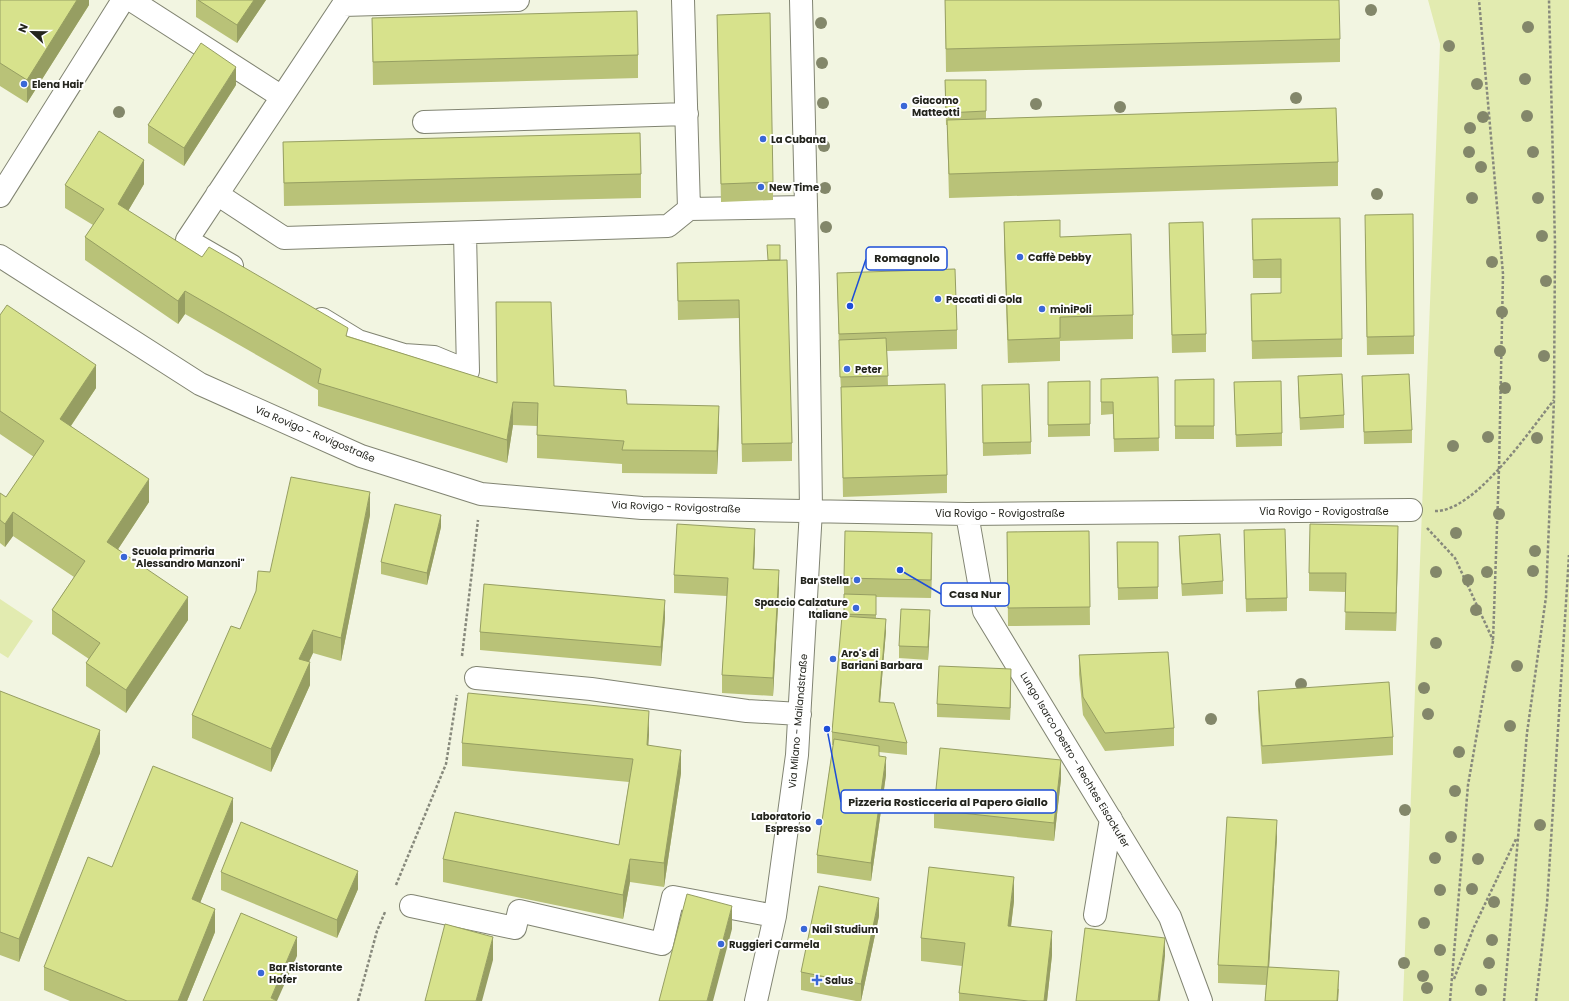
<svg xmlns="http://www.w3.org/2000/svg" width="1569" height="1001" viewBox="0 0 1569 1001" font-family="Poppins,sans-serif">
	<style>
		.green { fill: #e2ebb0 }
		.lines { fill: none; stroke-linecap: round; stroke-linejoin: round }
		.minor-casing { stroke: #818472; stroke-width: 24 }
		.path { stroke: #87897c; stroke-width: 2.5; stroke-dasharray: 3 2; stroke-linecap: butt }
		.minor { stroke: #fff; stroke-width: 22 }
		.tree { fill: #83876a }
		.wall { fill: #b9c278 }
		.shaded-wall { fill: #969e62 }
		.building { fill: #d7e28c; stroke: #969e62 }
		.poi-dot { fill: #3a67d7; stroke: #fff; stroke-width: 1.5 }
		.labels { text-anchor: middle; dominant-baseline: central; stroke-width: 4; stroke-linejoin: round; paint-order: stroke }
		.poi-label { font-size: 10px; font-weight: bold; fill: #23241d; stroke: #fff; text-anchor: start }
		.street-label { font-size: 10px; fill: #23241d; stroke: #fff }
		.leader { fill: none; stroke: #1d4ed8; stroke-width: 1.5 }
		.callout-dot { fill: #1d4ed8; stroke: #fff; stroke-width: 1.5 }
		.callout { fill: #fff; stroke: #1d4ed8; stroke-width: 1.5 }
		.callout-label { font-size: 11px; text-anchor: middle; font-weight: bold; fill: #23241d }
	</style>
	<rect width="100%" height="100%" fill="#f2f5e1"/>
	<path class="green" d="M1428,0H1569V1001H1403L1440,44Z
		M0,599L33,621L8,658L0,653Z"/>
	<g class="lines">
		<g class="minor-casing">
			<path id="minor" d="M131,0L282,97
				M683,0L689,209
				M424,122L687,114
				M217,194L284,238L668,226L689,209L806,207
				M0,196L123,0
				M0,256L200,384L361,456L481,494L642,508L967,514L1411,510
				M232,266L187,240L343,5L518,0
				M322,319L358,341L404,355L434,357L468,371L465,233
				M967,514L984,611L1170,917L1201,1001
				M476,678L591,689L747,711L800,714
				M411,906L515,928L519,911L662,944L673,897L775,916
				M1095,915L1111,819
				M756,1001L775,916L797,755L811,510L808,287L801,0"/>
		</g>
		<path class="path" d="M1435,511C1475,512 1530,430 1554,400
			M1427,528L1455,558L1493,640
			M462,656L478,520
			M396,885L446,764L457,695
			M1454,979L1474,927L1516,839
			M358,1001L377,931L385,912
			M1450,1001L1468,785L1493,641L1499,469L1503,274L1479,0
			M1504,1001L1527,733L1546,597L1554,400L1555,244L1549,0
			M1536,1001L1547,904L1569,555"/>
		<use href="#minor" class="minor"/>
	</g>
	<g class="tree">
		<circle cx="1371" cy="10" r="6"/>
		<circle cx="821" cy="23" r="6"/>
		<circle cx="1528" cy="27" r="6"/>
		<circle cx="1449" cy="46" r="6"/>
		<circle cx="822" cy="63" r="6"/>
		<circle cx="1525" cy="79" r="6"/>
		<circle cx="1477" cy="84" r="6"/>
		<circle cx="1296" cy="98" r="6"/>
		<circle cx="823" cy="103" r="6"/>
		<circle cx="1036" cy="104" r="6"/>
		<circle cx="1120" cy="107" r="6"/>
		<circle cx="119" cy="112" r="6"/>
		<circle cx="1527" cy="116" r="6"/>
		<circle cx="1483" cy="117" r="6"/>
		<circle cx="1470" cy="128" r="6"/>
		<circle cx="824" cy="146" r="6"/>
		<circle cx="1469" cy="152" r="6"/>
		<circle cx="1533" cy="152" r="6"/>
		<circle cx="1481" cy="167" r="6"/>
		<circle cx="825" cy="188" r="6"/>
		<circle cx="1377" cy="194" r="6"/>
		<circle cx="1472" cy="198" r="6"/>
		<circle cx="1538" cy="198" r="6"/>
		<circle cx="826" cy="227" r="6"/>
		<circle cx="1542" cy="236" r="6"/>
		<circle cx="1492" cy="262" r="6"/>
		<circle cx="1546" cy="281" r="6"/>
		<circle cx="1502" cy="312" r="6"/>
		<circle cx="1500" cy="351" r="6"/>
		<circle cx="1544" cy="356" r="6"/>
		<circle cx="1505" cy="388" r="6"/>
		<circle cx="1488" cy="437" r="6"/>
		<circle cx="1537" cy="438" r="6"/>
		<circle cx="1453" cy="446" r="6"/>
		<circle cx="1499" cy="514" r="6"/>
		<circle cx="1456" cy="533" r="6"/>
		<circle cx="1535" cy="551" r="6"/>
		<circle cx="1533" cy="571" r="6"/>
		<circle cx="1436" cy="572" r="6"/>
		<circle cx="1487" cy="572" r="6"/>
		<circle cx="1468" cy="580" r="6"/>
		<circle cx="1476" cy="610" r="6"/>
		<circle cx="1436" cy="643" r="6"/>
		<circle cx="1517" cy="666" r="6"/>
		<circle cx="1301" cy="684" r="6"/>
		<circle cx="1424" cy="688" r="6"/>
		<circle cx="1428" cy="714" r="6"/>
		<circle cx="1211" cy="719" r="6"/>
		<circle cx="1510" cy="726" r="6"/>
		<circle cx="1459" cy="752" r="6"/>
		<circle cx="1455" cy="791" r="6"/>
		<circle cx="1405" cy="810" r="6"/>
		<circle cx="1540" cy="825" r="6"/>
		<circle cx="1451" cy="837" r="6"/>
		<circle cx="1435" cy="858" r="6"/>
		<circle cx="1478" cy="859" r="6"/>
		<circle cx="1472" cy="889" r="6"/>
		<circle cx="1440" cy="890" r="6"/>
		<circle cx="1494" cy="902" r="6"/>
		<circle cx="1424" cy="923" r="6"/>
		<circle cx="1492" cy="940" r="6"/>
		<circle cx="1440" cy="950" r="6"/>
		<circle cx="1404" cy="963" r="6"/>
		<circle cx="1489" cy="963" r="6"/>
		<circle cx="1423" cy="976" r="6"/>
		<circle cx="1427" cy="988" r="6"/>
		<circle cx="1481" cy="990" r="6"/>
	</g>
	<path class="wall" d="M0,0H89V5L27,103L0,86Z
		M196,0H266L237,43L196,17Z
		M945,0L1340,39V62L946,72Z
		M717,15L773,182V200L721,202Z
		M372,18L638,55V78L373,85Z
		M945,80L986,111V119L1338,162V186L949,198L947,125H946Z
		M236,85L184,166L148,143V125Z
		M283,142L641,174V198L284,206Z
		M144,184L128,211L202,257L348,336L496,383L554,386L627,404L719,429L717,474L622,473V464L537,458V426L513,425L507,463L318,406V390L185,314L178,324L85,260V237L93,225L65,208V185Z
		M1252,219L1342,339V357L1252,359L1251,294L1281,293V278H1253Z
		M1004,222L1060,237L1133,315V339L1060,341V361L1008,363L1004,245Z
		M1169,223L1206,334V352L1172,353Z
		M1365,233L1414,336V354L1367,355Z
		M780,260L792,443V461L742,462L739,318L678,320L677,263Z
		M837,273L957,330V349L887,351L888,386L947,475V493L843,497L841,390L839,352Z
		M0,315L96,388L71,426L149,502L118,549L188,620L126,713L86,686V663L89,659L52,634V610L74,577L13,536L5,547L0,543V493L6,497L34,457L0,434Z
		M1298,376L1344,415V428L1300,430L1298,388Z
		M1362,376L1412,430V443L1364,444Z
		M1158,377L1159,451L1114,452L1113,414L1101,415V379Z
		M1214,379V439H1175V380Z
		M1090,381V436L1048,437V382Z
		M1234,382L1282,433V446L1236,447Z
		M982,385L1031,442V454L983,456Z
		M370,515L341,661L313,653L309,662L310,685L271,772L192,738V715L240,629L270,572Z
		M441,527L427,585L381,574V562Z
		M1244,530L1287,598V611L1246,612Z
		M1089,531L1090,625L1008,626L1007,532Z
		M1179,536L1223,581V594L1182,596L1179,548Z
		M1117,542H1158V599L1118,600Z
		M1398,544L1396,631L1345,630L1346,592L1309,591V573Z
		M755,547L754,569L779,588L773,696L722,693V675L727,596L674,593V575Z
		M932,551L931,598L876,597V618L886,631L880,702L907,743V755L879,752V757L886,775L871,881L817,873V855L833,745H832V732L844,616V578Z
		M665,618L661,666L480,650V632Z
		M930,623L928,660L899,658V646Z
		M1079,655L1174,728V746L1105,751L1083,715L1079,674Z
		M1011,682L1010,720L937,717V704Z
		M0,691L100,753L19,962L0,955Z
		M1258,691L1393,737V755L1262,764L1258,709Z
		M649,734L648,745L681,773L664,887L630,882L623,919L443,882V859L619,845L629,782L462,766V743Z
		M1061,779L1054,841L934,828V810Z
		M233,821L200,903L215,932L187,1001H70L44,990V967L112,867Z
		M1277,838L1269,967L1339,989L1338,1001H1265L1266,985L1218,983V965Z
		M221,872L358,889L337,938L221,890Z
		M1014,901L1011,927L1052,955L1047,1001H959V993L962,966L921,961V938Z
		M879,916L861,1001H856L801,990V972Z"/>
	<path class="shaded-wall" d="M77,0H89V5L27,103V80Z
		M254,0H266L237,43V25Z
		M236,67V85L184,166V148Z
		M144,160V184L118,228V204Z
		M185,291V314L178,324V301Z
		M96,365V388L60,442V419Z
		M513,402V425L507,463V440Z
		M719,406V429L717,474V451Z
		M149,479V502L107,566V542Z
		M370,492V515L341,661V638Z
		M13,512V536L5,547V524Z
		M441,515V527L427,585V573Z
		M1398,526V544L1396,631V613Z
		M755,529V547L753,587V569Z
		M932,533V551L931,598V580Z
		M779,570V588L773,696V678Z
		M188,597V620L126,713V690Z
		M665,600V618L661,666V647Z
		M930,610V623L928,660V647Z
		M886,619V631L879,714V702Z
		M313,630V653L299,682V659Z
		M310,662V685L271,772V749Z
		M1011,669V682L1010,720V708Z
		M649,711V734L647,768V745Z
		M100,730V753L19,962V939Z
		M681,750V773L664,887V863Z
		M886,757V775L871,881V863Z
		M1061,760V779L1054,841V823Z
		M233,798V821L192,923V899Z
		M1277,820V838L1268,985V967Z
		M630,859V882L623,919V895Z
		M358,871V889L337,938V920Z
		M1014,877V901L1008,949V926Z
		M879,898V916L861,1001V984Z
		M732,906V929L713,1001H707Z
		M215,909V932L187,1001H178Z
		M1052,931V955L1047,1001H1044Z
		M297,937V956L277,1001L271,998Z
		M493,937V960L482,1001H476Z
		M1165,938V956L1160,1001H1158Z
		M1339,971L1338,1001H1337Z"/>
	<path class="building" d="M0,0H77L27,80L0,63Z
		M198,0H254L237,25Z
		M945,0H1339L1340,39L946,49Z
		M637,11L638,55L373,62L372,18Z
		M770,13L773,182L721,184L717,15Z
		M201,43L236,67L184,148L148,125Z
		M945,80H986V111L946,113Z
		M1336,108L1338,162L949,174L947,120Z
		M99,131L144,160L118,204L202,257L209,247L348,328L346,336L497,383L496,302H551L554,386L626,390L627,404L719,406L717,451L622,450L624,441L537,435L538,403L513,402L507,440L318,383L321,369L185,291L178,301L85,237L104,209L65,185Z
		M640,133L641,174L284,183L283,142Z
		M1413,214L1414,336L1367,337L1365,215Z
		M1340,218L1342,339L1252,341L1251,294L1281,293V259L1253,260L1252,219Z
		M1060,220V237L1131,234L1133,315L1060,317V338L1008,340L1004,222Z
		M1203,222L1206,334L1172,335L1169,223Z
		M767,245H780V260H768Z
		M787,260L792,443L742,444L739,300L678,301L677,263Z
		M955,269L957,330L839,334L837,273Z
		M7,305L96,365L60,419L149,479L107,542L188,597L126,690L86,663L100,643L52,610L85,561L13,512L5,524L0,520V493L6,497L44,441L0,411V315Z
		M886,338L888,376L840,377L839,340Z
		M1342,374L1344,415L1300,418L1298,376Z
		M1409,374L1412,430L1364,432L1362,376Z
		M1158,377L1159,438L1114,439L1113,402H1101V379Z
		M1214,379V426H1175V380Z
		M1090,381V424L1048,425V382Z
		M1281,381L1282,433L1236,435L1234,382Z
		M945,384L947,475L843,478L841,387Z
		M1029,384L1031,442L983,443L982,385Z
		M291,477L370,492L341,638L313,630L299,659L310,662L271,749L192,715L231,626L240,629L256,591L258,571L270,572Z
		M395,504L441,515L427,573L381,562Z
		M677,524L755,529L753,569L779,570L773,678L722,675L728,578L674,575Z
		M1310,524L1398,526L1396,613L1345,612L1346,573H1309Z
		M1285,529L1287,598L1246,599L1244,530Z
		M845,531L932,533L931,580L844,578Z
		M1089,531L1090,607L1008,608L1007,532Z
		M1220,534L1223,581L1182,584L1179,536Z
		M1117,542H1158V587L1118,588Z
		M484,584L665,600L661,647L480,632Z
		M844,594L876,595V615L844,614Z
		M901,609L930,610L928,647L899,646Z
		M842,616L886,619L879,702L894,703L907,743L832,732Z
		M1168,652L1174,728L1105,733L1083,697L1079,655Z
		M939,666L1011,669L1010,708L937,704Z
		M1389,682L1393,737L1262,746L1258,691Z
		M0,691L100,730L19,939L0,932Z
		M468,693L649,711L647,745L681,750L664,863L630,859L623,895L443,859L455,812L619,845L633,759L462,743Z
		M834,739L879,746V756L886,757L871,863L817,855Z
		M940,748L1061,760L1054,823L934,810Z
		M153,766L233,798L192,899L215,909L178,1001H127L44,967L88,857L112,867Z
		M1227,817L1277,820L1268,967L1218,965Z
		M241,822L358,871L337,920L221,872Z
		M929,867L1014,877L1008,926L1052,931L1044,1001H1028L959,993L965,943L921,938Z
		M819,886L879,898L861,984L801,972Z
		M687,894L732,906L707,1001H659Z
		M241,913L297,937L271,998L277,1001H203Z
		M445,924L493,937L476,1001H425Z
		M1085,928L1165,938L1158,1001H1076Z
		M1268,967L1339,971L1337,1001H1265Z"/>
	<g class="poi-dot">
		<circle cx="24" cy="84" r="4"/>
		<circle cx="904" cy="106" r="4"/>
		<circle cx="763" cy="139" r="4"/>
		<circle cx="761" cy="187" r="4"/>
		<circle cx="1020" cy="257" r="4"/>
		<circle cx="938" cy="299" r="4"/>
		<circle cx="1042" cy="309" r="4"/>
		<circle cx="847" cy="369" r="4"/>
		<circle cx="124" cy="557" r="4"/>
		<circle cx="857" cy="580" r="4"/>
		<circle cx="856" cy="608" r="4"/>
		<circle cx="833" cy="659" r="4"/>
		<circle cx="819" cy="822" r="4"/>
		<circle cx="804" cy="929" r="4"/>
		<circle cx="721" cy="944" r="4"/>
		<circle cx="261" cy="973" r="4"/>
		<path d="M815 974h4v4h4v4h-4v4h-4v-4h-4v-4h4z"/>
	</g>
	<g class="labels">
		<g class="poi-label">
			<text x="32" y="84">Elena Hair</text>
			<text x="912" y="100">Giacomo<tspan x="912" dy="12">Matteotti</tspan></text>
			<text x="771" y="139">La Cubana</text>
			<text x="769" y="187">New Time</text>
			<text x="1028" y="257">Caffè Debby</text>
			<text x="946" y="299">Peccati di Gola</text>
			<text x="1050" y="309">miniPoli</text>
			<text x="855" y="369">Peter</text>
			<text x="132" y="551">Scuola primaria<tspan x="132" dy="12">"Alessandro Manzoni"</tspan></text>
			<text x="849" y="580" text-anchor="end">Bar Stella</text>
			<text x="848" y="602" text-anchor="end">Spaccio Calzature<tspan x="848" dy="12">Italiane</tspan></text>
			<text x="841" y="653">Aro's di<tspan x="841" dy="12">Bariani Barbara</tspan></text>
			<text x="811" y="816" text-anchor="end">Laboratorio<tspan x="811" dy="12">Espresso</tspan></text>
			<text x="812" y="929">Nail Studium</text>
			<text x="729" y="944">Ruggieri Carmela</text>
			<text x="269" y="967">Bar Ristorante<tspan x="269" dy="12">Hofer</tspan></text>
			<text x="825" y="980">Salus</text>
		</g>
		<g class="street-label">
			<text transform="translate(315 434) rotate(23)">Via Rovigo - Rovigostraße</text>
			<text transform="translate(676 507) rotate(2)">Via Rovigo - Rovigostraße</text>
			<text x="1324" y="511">Via Rovigo - Rovigostraße</text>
			<text x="1000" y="513">Via Rovigo - Rovigostraße</text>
			<text transform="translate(798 721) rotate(-85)">Via Milano - Mailandstraße</text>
			<text transform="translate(1075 760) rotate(59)">Lungo Isarco Destro - Rechtes Eisackufer</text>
		</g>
	</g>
	<path class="leader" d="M850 306L866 259M900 570L941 594M827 729L841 802"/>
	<g class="callout-dot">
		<circle cx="850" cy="306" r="4"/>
		<circle cx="900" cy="570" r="4"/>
		<circle cx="827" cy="729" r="4"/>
	</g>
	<g class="callout">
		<rect x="866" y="247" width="81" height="23" rx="4"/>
		<rect x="941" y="583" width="68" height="23" rx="4"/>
		<rect x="841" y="790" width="215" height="23" rx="4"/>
	</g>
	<g class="callout-label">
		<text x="907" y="262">Romagnolo</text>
		<text x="975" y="598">Casa Nur</text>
		<text x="948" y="806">Pizzeria Rosticceria al Papero Giallo</text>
	</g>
	<g transform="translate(32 32) rotate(292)" stroke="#ffffff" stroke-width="3" paint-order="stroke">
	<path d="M0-3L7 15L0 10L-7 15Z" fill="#23241d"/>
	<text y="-6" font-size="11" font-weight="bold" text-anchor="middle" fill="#23241d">N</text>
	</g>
</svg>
